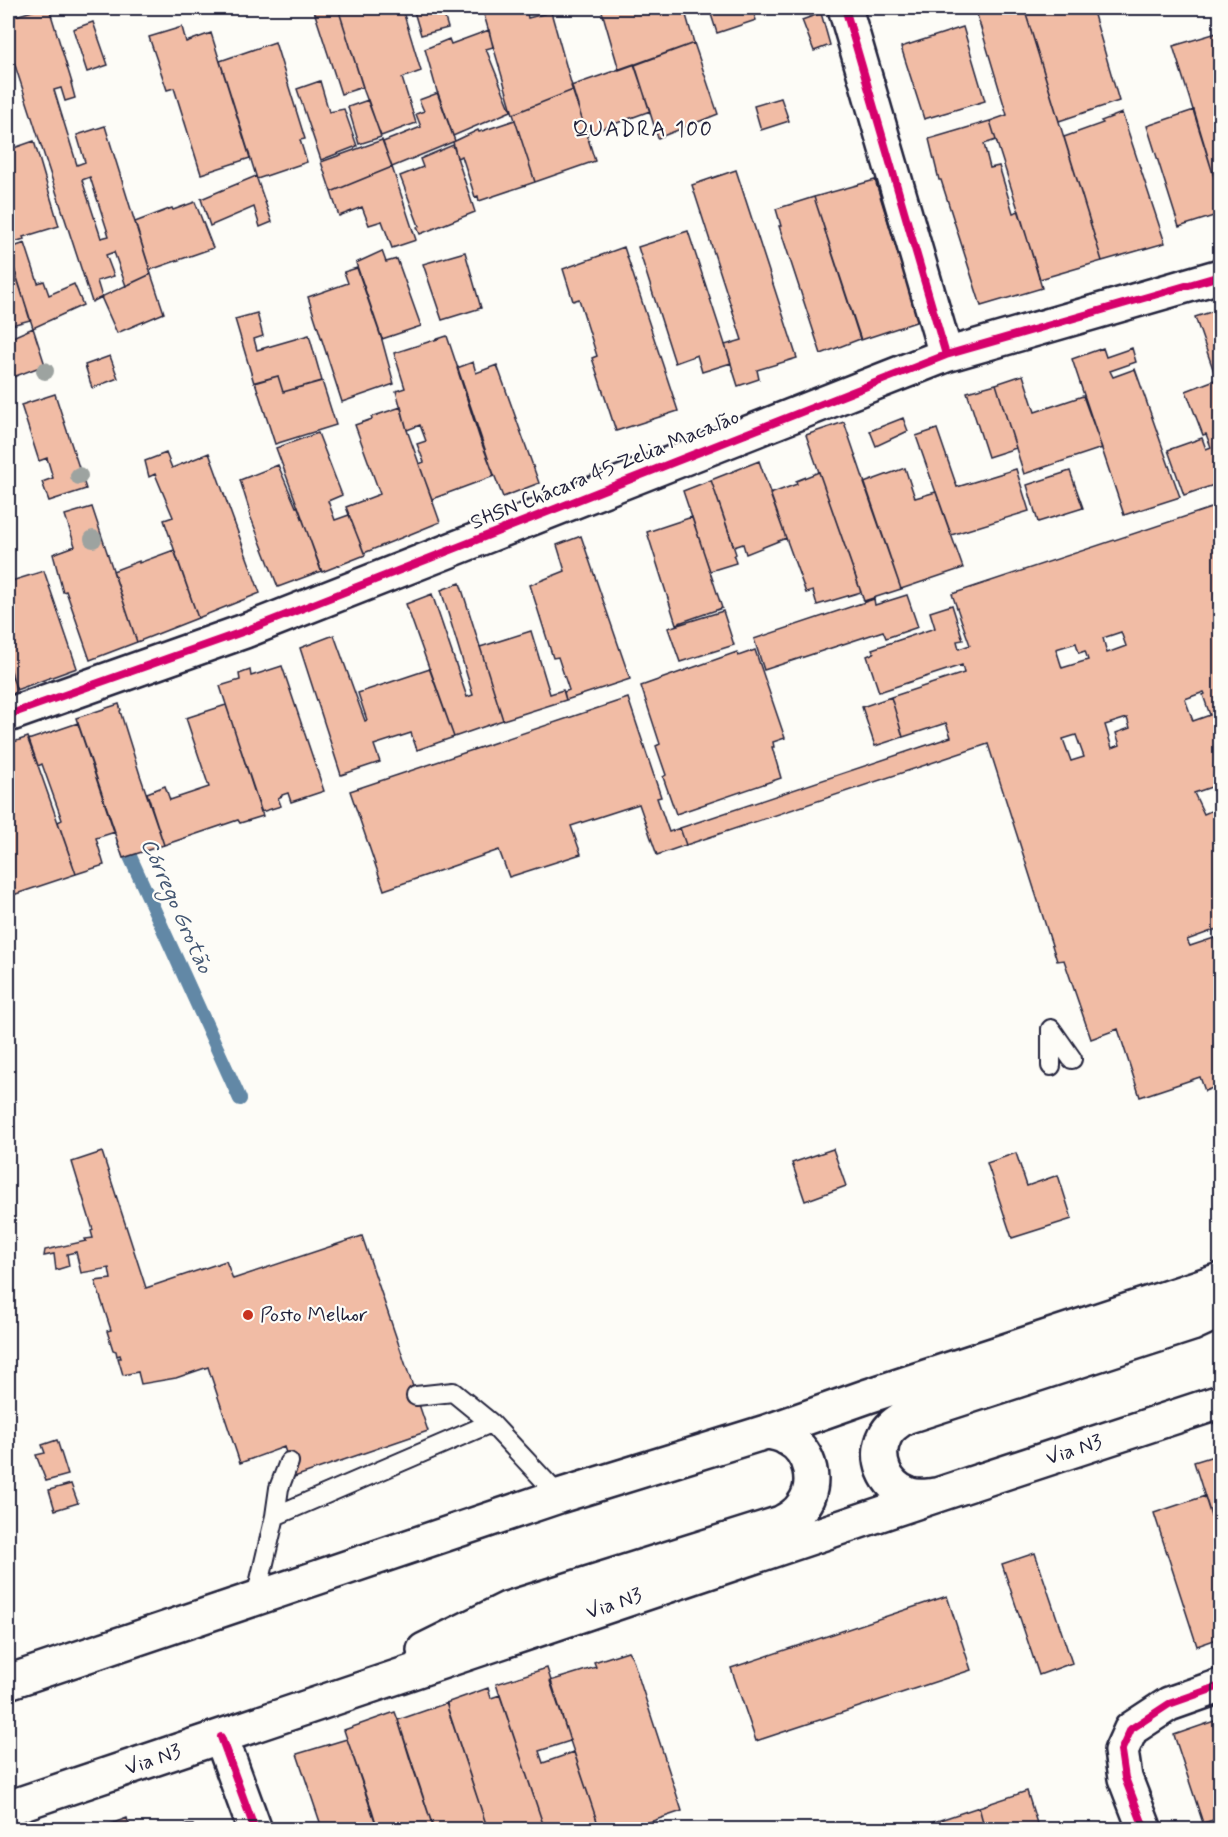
<svg xmlns="http://www.w3.org/2000/svg" width="1228" height="1837" viewBox="0 0 1228 1837" font-family="Mynerve,sans-serif">
	<style>
		.lines { fill: none; stroke-linecap: round; stroke-linejoin: round }
		.stream { stroke: #6288a6; stroke-width: 14 }
		.building { fill: #f1bca5; stroke: #22223b; stroke-width: 1.5; fill-rule: evenodd }
		.service-casing { stroke: #22223b; stroke-width: 22 }
		.minor-casing { stroke: #22223b; stroke-width: 38 }
		.primary-casing { stroke: #22223b; stroke-width: 38 }
		.service { stroke: #fdfcf7; stroke-width: 18 }
		.minor { stroke: #fdfcf7; stroke-width: 33 }
		.primary { stroke: #fdfcf7; stroke-width: 33 }
		.cycleway-casing { stroke: #fdfcf7; stroke-width: 11 }
		.cycleway { stroke: #d6006c; stroke-width: 8 }
		.tree { fill: #9da3a0 }
		.poi-dot { fill: #c8321e; stroke: #fdfcf7; stroke-width: 2 }
		.labels { text-anchor: middle; dominant-baseline: central; stroke-width: 4.5; stroke-linejoin: round; paint-order: stroke }
		.street-label { font-size: 21px; fill: #22223b; stroke: #fdfcf7 }
		.poi-label { font-size: 21px; fill: #22223b; stroke: #fdfcf7; text-anchor: start }
		.neighbourhood-label { font-size: 22px; letter-spacing: 1.5px; fill: #22223b; stroke: #fdfcf7 }
		.water-label { font-size: 22px; font-style: italic; fill: #425571; stroke: #fdfcf7 }
	</style>
	<rect width="100%" height="100%" fill="#fdfcf7"/>
	<filter id="ink" filterUnits="userSpaceOnUse"><feTurbulence type="fractalNoise" baseFrequency=".0167" numOctaves="2"/><feDisplacementMap in="SourceGraphic" scale="12" xChannelSelector="R" yChannelSelector="G"/><feConvolveMatrix kernelMatrix="1 2 1 2 8 2 1 2 1" color-interpolation-filters="sRGB"/></filter>
	<g filter="url(#ink)">
		<g class="lines">
			<path class="stream" d="M123,841L240,1099"/>
		</g>
		<path class="building" d="M43,8H49L72,83H71L75,98L65,101L61,88L54,90L77,165L85,162L77,135L105,126L151,274L126,286L114,252L106,255L114,276L97,281L102,297L92,302L10,50L13,49L8,33V18ZM90,177L109,236L101,238L82,180Z
			M313,8H338L363,87L341,94Z
			M338,8H402L421,71L402,78L416,123L381,136L364,91Z
			M413,8H442L448,28L421,35Z
			M482,8H513L514,10L521,8H546L527,13L528,18L551,12L573,90L513,114Z
			M601,8H684L694,43L619,70Z
			M709,8H752L756,20L717,33Z
			M762,8H781L764,14Z
			M975,8H1024L1102,261L1040,279L990,121L1007,115Z
			M1033,8H1092L1119,101L1059,121L1025,11Z
			M821,13L830,45L814,51L802,20Z
			M93,22L108,65L87,72L73,29Z
			M182,27L186,42L211,33L250,158L201,174L174,88L167,90L149,37Z
			M963,27L985,101L924,119L901,47Z
			M489,30L493,47L486,49L511,111L453,136L438,95L425,49L449,39L451,44Z
			M1220,32V178L1215,180L1173,46Z
			M275,42L305,139L300,140L307,162L257,179L220,61Z
			M694,43L718,114L658,138L635,65Z
			M634,64L650,111L587,134L571,86Z
			M320,81L329,112L344,109L357,146L321,160L297,89Z
			M573,90L595,161L535,182L513,114Z
			M438,93L455,141L392,167L383,142L421,127L416,114L424,111L419,100Z
			M781,98L789,121L761,130L754,106Z
			M368,100L381,137L359,144L348,107Z
			M1194,110L1220,197V214L1179,227L1147,126Z
			M1122,113L1165,243L1102,261L1064,137L1103,123L1101,121Z
			M515,120L535,182L479,201L478,196L475,197L462,156L457,158L453,142L478,130L479,132Z
			M990,121L996,140L984,144L990,168L999,166L1013,213L1019,211L1042,288L981,306L941,180H939L929,139Z
			M382,140L392,167L331,192L321,162Z
			M34,141L59,226L23,237L24,239L8,244V150Z
			M453,145L475,212L420,234L417,227L419,226L400,176L423,167L420,159Z
			M392,167L416,240L392,248L382,221L369,225L362,207L339,216L331,192Z
			M736,170L797,358L757,370L759,379L738,386L725,345L742,340L692,185Z
			M256,176L272,222L260,227L254,207L210,226L201,199Z
			M875,180L919,321L861,340L814,197Z
			M814,197L860,339L821,354L779,226H781L776,209Z
			M195,202L213,248L150,270L135,222L172,208L173,210Z
			M688,231L731,363L702,372L697,355L675,363L638,247Z
			M25,243L38,283L44,281L49,295L74,284L83,305L33,328L8,249Z
			M624,247L678,411L616,431L592,358L597,356L579,299L573,301L563,269Z
			M8,249L30,320L8,326Z
			M382,251L386,262L397,259L421,326L382,339L356,263Z
			M465,252L481,308L442,320L423,264Z
			M357,268L382,340L394,384L342,402L308,297L348,283L344,272Z
			M151,274L164,313L117,333L101,297Z
			M1220,309V389L1195,317Z
			M257,313L263,336L254,339L257,350L309,335L322,381L283,392L278,376L254,383L235,319Z
			M33,328L45,365L8,379V339Z
			M447,336L494,476L432,499L419,464L424,462L417,444L426,441L420,425L407,430L396,391L405,388L394,353Z
			M1103,348L1106,357L1132,348L1136,362L1110,371L1113,377L1135,369L1180,497L1124,515L1072,359Z
			M110,356L118,378L92,388L85,365Z
			M473,362L476,373L497,365L539,483L503,497L480,439L457,368Z
			M1023,375L1035,412L1083,396L1102,448L1024,474L996,384Z
			M278,376L283,392L322,381L336,425L275,444L255,382Z
			M1217,379L1220,389V445L1216,447L1220,459V483L1184,495L1168,450L1202,438L1206,449L1211,447L1206,434L1203,435L1186,391Z
			M996,384L1016,448L988,457L967,392Z
			M55,394L86,489L49,501L42,482L53,478L47,458L39,461L21,405Z
			M401,407L407,430L440,522L364,553L346,507L380,494L355,425L372,419L371,417Z
			M903,418L908,431L876,446L870,431Z
			M844,422L901,589L864,601L806,435Z
			M937,429L957,487L1016,469L1029,511L951,535L916,436Z
			M318,433L342,495L328,501L335,520L349,515L365,555L322,572L276,448Z
			M166,453L172,468L209,453L260,593L198,618L164,520L173,517L155,474L149,477L145,461Z
			M759,461L786,538L746,554L743,544L734,547L711,480Z
			M278,465L296,507L298,506L321,571L278,587L249,513L250,512L240,480Z
			M905,468L915,498L936,492L963,568L901,589L864,483Z
			M1070,471L1083,508L1038,522L1027,485Z
			M819,472L861,592L817,605L813,591L806,593L770,494L797,484L796,481Z
			M711,480L736,554L734,556L736,563L710,571L683,491Z
			M1220,505V784L1194,793L1204,814L1213,810L1215,816L1220,814V928L1187,940L1190,946L1220,936V1085L1205,1091L1200,1077L1140,1097L1118,1029L1091,1039L1064,960L1057,961L988,744L686,845L680,828L951,737L946,723L903,737L891,697L964,673L962,665L879,692L867,656L874,653L872,649L935,628L930,612L952,605L963,640L957,641L959,649L970,645L952,594ZM1121,632L1126,646L1107,653L1103,638ZM1076,643L1079,653L1085,651L1088,660L1062,668L1056,649ZM1204,692L1205,694L1203,695L1210,715L1193,721L1185,699ZM1127,718L1130,728L1116,733L1120,745L1112,748L1105,725ZM1076,735L1084,757L1071,761L1063,739Z
			M92,507L137,642L90,660L66,591L63,592L53,554L75,546L65,515Z
			M692,517L722,608L676,624L647,532Z
			M581,536L630,679L566,700L564,692L569,690L558,657L553,658L530,585L565,571L557,545Z
			M174,550L198,618L137,642L113,571L139,561V563Z
			M44,571L77,668L16,690L8,658V582Z
			M460,583L503,720L454,737L406,604L432,594L467,697L473,695L441,590Z
			M907,595L918,627L886,638L883,631L764,670L754,639L874,599L875,605Z
			M723,611L734,645L680,662L668,628Z
			M531,631L550,694L563,690L566,700L503,720L480,647Z
			M334,635L365,721L367,720L358,693L430,669L454,737L417,750L411,733L374,745L380,762L341,775L300,648Z
			M755,650L785,738L773,742L774,747H772L781,778L676,814L663,777L666,775L656,746L660,744L641,686L737,652L738,656Z
			M282,666L324,791L291,802L288,793L282,795V796L278,798L281,806L261,812L220,686L240,680L239,674L250,670L251,676Z
			M12,677L18,693L8,696V678Z
			M891,697L903,737L875,746L862,707Z
			M628,698L661,797L657,798L669,832L680,828L686,845L657,855L639,804L571,826L581,854L509,877L499,850L384,890L350,791Z
			M119,704L121,710L120,711L140,775L164,845L123,858L76,718Z
			M226,705L263,816L240,823L238,820L164,845L147,793L165,786L170,800L209,787L186,718Z
			M78,723L115,832L96,838L104,865L76,874L58,822L62,820L42,764L38,766L28,740Z
			M28,737L76,874L13,895L8,877V744Z
			M833,1149L846,1186L805,1201L792,1163Z
			M102,1152L146,1288L226,1261L233,1279L362,1236L428,1431L294,1477L284,1447L240,1463L208,1367L176,1378L141,1384L138,1372L123,1375L118,1358H121L120,1355L117,1356L116,1351L113,1350L107,1331L111,1330L95,1281L111,1279L109,1268L81,1273L76,1252L67,1254L69,1266L56,1270L54,1254L44,1256L45,1250L86,1241L85,1239L93,1238L91,1231L93,1230L72,1162Z
			M1016,1153L1027,1186L1058,1175L1072,1219L1012,1238L987,1163Z
			M57,1440L68,1475L46,1481L36,1455L45,1453L42,1445Z
			M1220,1454V1545L1194,1462Z
			M71,1484L78,1503L55,1510L49,1490Z
			M1205,1496L1220,1545V1638L1197,1646L1154,1513Z
			M1035,1553L1072,1663L1039,1675L1002,1564Z
			M947,1596L971,1670L756,1741L731,1668Z
			M628,1651L632,1657L682,1811L626,1830H600L550,1681L596,1667L594,1662Z
			M547,1668L570,1741L539,1751L543,1763L574,1752L598,1824L582,1830H545L496,1684Z
			M488,1688L491,1698L500,1695L545,1830H488L446,1703Z
			M447,1703L448,1710L488,1830H434L410,1759L398,1720Z
			M395,1712L398,1720L434,1830H378L347,1739L344,1730Z
			M1220,1719V1818L1203,1823L1174,1735Z
			M347,1739L372,1810L378,1830H316L322,1828L297,1754Z
			M1027,1791L1039,1830H985L979,1807Z
			M979,1807L985,1830H930L928,1824Z
			M127,1818L131,1830H94Z
			M187,1825H193L196,1830H174Z"/>
		<g class="lines">
			<g class="service-casing">
				<path id="service" d="M1051,1029V1066
					M1051,1029L1072,1059
					M416,1396L453,1392L491,1423L559,1496
					M275,1516L491,1423
					M256,1597L275,1516L279,1488L289,1462"/>
			</g>
			<g class="minor-casing">
				<path id="minor" d="M845,8L946,355
					M8,715L245,631L946,355L1220,276
					M221,1737L255,1830
					M1145,1830L1125,1778L1121,1751L1131,1729L1169,1704L1220,1686"/>
			</g>
			<g class="primary-casing">
				<path id="primary" d="M936,1495C926,1496 917,1498 908,1494C885,1486 874,1458 885,1436C889,1427 897,1422 905,1417L1192,1324L1220,1311
					M424,1650L507,1609L781,1523C790,1518 797,1514 803,1505C818,1485 811,1451 788,1439C781,1434 774,1433 766,1432
					M8,1682L559,1496L766,1432L868,1396L1220,1280
					M8,1808L937,1495L1220,1402"/>
			</g>
			<use href="#service" class="service"/>
			<use href="#minor" class="minor"/>
			<use href="#primary" class="primary"/>
			<g class="cycleway-casing">
				<path id="cycleway" d="M845,8L946,355
					M8,715L245,631L946,355L1220,276
					M221,1737L255,1830
					M1145,1830L1125,1778L1121,1751L1131,1729L1169,1704L1220,1686"/>
			</g>
			<use href="#cycleway" class="cycleway"/>
		</g>
		<g class="tree">
			<circle cx="45" cy="371" r="9"/>
			<circle cx="79" cy="476" r="9"/>
			<circle cx="93" cy="539" r="9"/>
		</g>
	</g>
	<circle class="poi-dot" cx="248" cy="1315" r="6"/>
	<g class="labels">
		<g class="street-label">
			<text transform="translate(605 470) rotate(-22)">SHSN Chácara 45 Zelia Macalão</text>
			<text transform="translate(1074 1450) rotate(-18)">Via N3</text>
			<text transform="translate(614 1604) rotate(-19)">Via N3</text>
			<text transform="translate(153 1760) rotate(-19)">Via N3</text>
		</g>
		<g class="poi-label">
			<text x="260" y="1315">Posto Melhor</text>
		</g>
		<g class="neighbourhood-label">
			<text x="643" y="130">QUADRA 100</text>
		</g>
		<g class="water-label">
			<text transform="translate(176 906) rotate(66)">Córrego Grotão</text>
		</g>
	</g>
	<rect width="1228" height="1837" fill="none" stroke="#fdfcf7" stroke-width="30"/>
	<rect x="15" y="15" width="1198" height="1807" fill="none" stroke="#22223b" stroke-width="2" filter="url(#ink)"/>
</svg>
